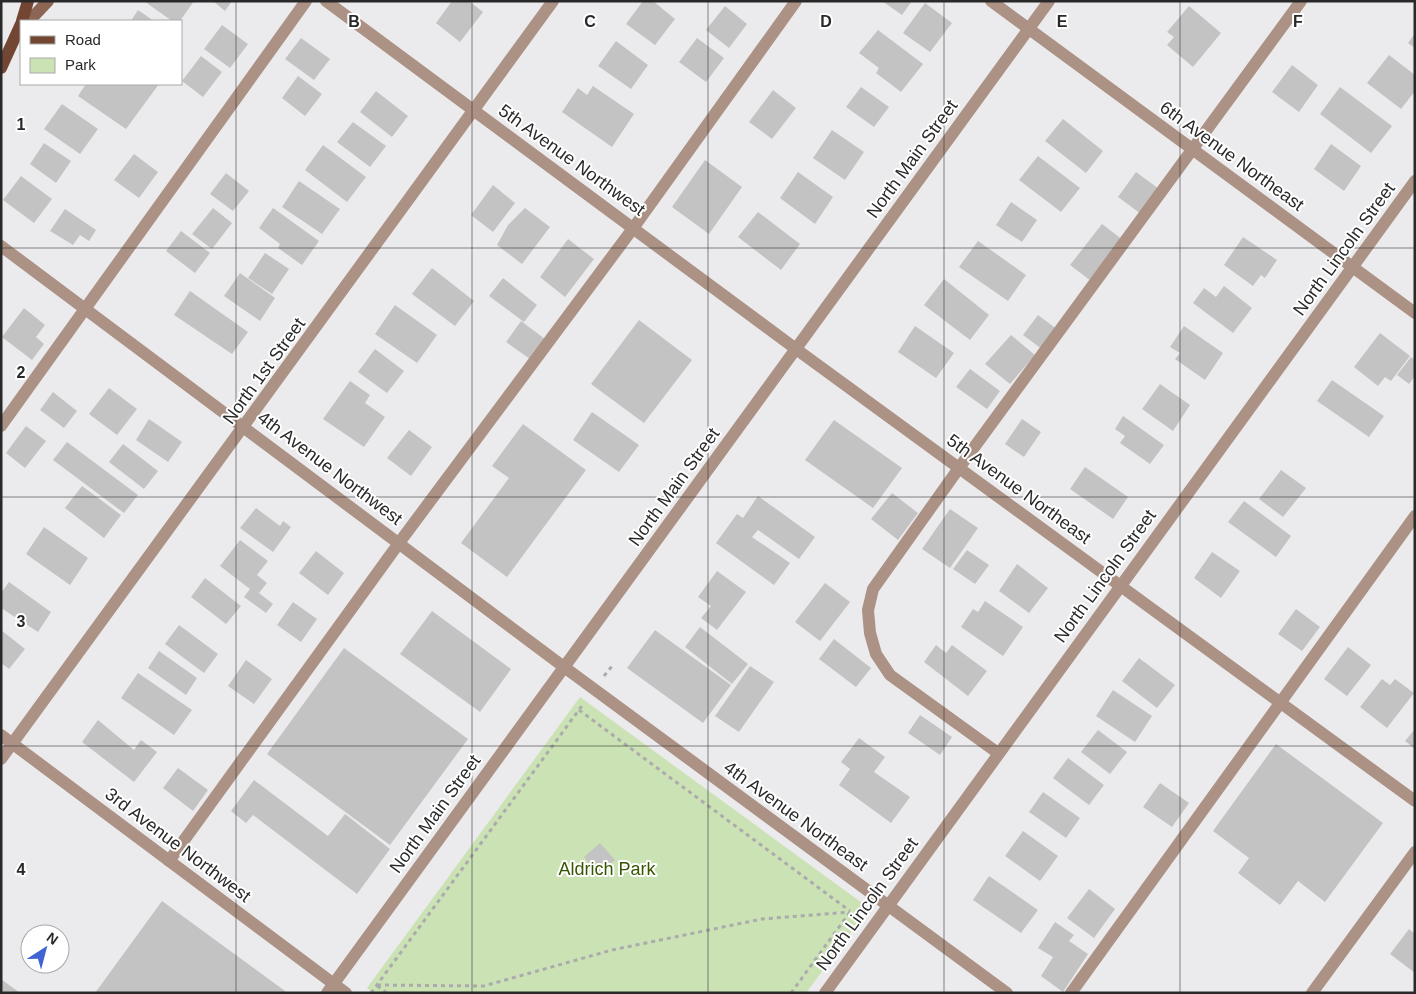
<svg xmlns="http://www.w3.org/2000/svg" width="1416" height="994" viewBox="0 0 1416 994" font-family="Arial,sans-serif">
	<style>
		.green { fill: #cbe2b4 }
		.building { fill: #c4c3c4 }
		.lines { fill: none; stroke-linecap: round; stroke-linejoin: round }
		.path { stroke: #ababad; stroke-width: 3; stroke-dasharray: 4 4; stroke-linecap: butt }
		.service { stroke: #ac9185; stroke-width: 12 }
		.minor { stroke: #ac9185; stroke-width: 12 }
		.tertiary { stroke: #ac9185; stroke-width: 12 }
		.secondary { stroke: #8c6555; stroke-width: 12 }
		.primary { stroke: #734633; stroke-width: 12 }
		.grid { fill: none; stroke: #29292a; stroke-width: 1; stroke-opacity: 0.55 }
		.labels { text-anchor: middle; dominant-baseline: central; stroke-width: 4; stroke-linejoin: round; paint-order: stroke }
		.street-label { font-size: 18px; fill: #29292a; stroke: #fff }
		.park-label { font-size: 18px; fill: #365600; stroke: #fff }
		.grid-label { font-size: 16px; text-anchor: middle; font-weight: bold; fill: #29292a; stroke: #fff; stroke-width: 4; stroke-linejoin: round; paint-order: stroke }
	</style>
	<rect width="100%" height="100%" fill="#ebebed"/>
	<path class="green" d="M580,697L869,908L806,993H373L367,988Z"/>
	<path class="building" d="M144,1H194L180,21H172Z
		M213,1H232L225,11Z
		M452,1H469L483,12L460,42L436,23Z
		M643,1H653L675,19L655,45L626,24Z
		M882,1H912L902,15Z
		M925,3L952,23L930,52L903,33Z
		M725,6L747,24L729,48L706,30Z
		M1189,6L1221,33L1193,67L1167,45L1174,37L1167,32Z
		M138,10L154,21H131Z
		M222,25L248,44L230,68L204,49Z
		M878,30L923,64L901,92L876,73L879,68L859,53Z
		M1415,33V48L1408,43Z
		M301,38L330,59L314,80L285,59Z
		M697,38L724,58L706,82L679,62Z
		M616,41L648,65L631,89L598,66Z
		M1389,55L1415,75V91L1401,109L1367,83Z
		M201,56L222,72L203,97L182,81Z
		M1292,65L1318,85L1299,112L1272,92Z
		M298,76L322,94L305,116L282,98Z
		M86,84L125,85L159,84L126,129L78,96Z
		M593,86L634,114L612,147L562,112L578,88L587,95Z
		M861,87L889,107L874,127L846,107Z
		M1340,87L1392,126L1371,153L1320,114Z
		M773,90L796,108L772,139L749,122Z
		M376,91L408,116L392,137L360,112Z
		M62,104L98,129L80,154L44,129Z
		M1063,119L1103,151L1086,173L1045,141Z
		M353,122L386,146L370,167L337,142Z
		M832,130L864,152L845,180L813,158Z
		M44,143L71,161L56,183L30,164Z
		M1331,144L1361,166L1344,191L1314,169Z
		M323,145L366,177L347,202L305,170Z
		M134,154L158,172L139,198L114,180Z
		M1038,156L1080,188L1061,212L1019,180Z
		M705,160L742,187L709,234L672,207Z
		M798,172L833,197L815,224L780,198Z
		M1136,172L1159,189L1141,214L1118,197Z
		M226,173L249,191L233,211L210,194Z
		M21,176L52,199L34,223L3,200Z
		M299,181L340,209L322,234L282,207Z
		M493,185L515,203L493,232L471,215Z
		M1011,202L1037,220L1022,242L996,225Z
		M213,208L232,223L212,249L192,234Z
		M273,208L319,241L302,265L278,248L280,244L259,228Z
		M525,208L550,227L522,264L497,245L508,225Z
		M65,209L96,230L89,241L80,235L73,245L50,231Z
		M758,212L800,244L781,270L738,237Z
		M1102,224L1123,240L1091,281L1070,265Z
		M181,231L210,253L195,273L166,251Z
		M1243,237L1277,260L1265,278L1261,275L1253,286L1224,265Z
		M568,239L594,259L565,297L540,277Z
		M978,241L1026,275L1008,301L959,267Z
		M265,253L289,269L272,294L248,278Z
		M432,268L474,301L455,326L412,294Z
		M240,273L275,298L260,321L224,296Z
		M503,278L537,305L524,322L489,296Z
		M944,279L989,315L970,340L924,305Z
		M1224,286L1252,308L1233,333L1193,303L1204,288L1216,297Z
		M190,291L248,332L232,354L174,315Z
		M395,305L437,335L417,363L375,334Z
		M24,308L45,325L36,337L44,344L32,360L2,337Z
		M1038,315L1058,330L1043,350L1023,335Z
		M639,320L692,360L644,423L591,384Z
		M521,321L545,339L530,359L506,342Z
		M915,326L954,353L936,378L898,352Z
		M1184,326L1223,353L1205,380L1175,359L1180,353L1170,347Z
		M1380,333L1410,356L1391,381L1385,377L1378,386L1354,367Z
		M1011,335L1035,355L1010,384L985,364Z
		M375,349L404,371L387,393L358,372Z
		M1411,357L1415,360V376L1409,384L1397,375Z
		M970,369L1000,391L987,409L956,387Z
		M1332,380L1384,416L1369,437L1317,401Z
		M350,381L370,395L365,403L385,417L364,447L323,419Z
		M1160,384L1190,405L1173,431L1142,409Z
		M109,388L137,409L117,435L89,414Z
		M53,392L77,411L64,428L40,410Z
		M592,412L639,445L619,472L573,440Z
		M1123,416L1164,445L1150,464L1120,443L1125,436L1115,429Z
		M149,419L182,442L168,462L136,440Z
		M1022,419L1041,432L1024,457L1005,444Z
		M834,420L902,468L873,508L805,460Z
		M523,424L586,470L507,577L461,543L509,478L492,466Z
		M26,426L46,441L25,468L6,453Z
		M409,430L432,447L411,476L387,458Z
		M67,442L138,495L124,513L53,460Z
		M123,444L158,471L144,489L109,462Z
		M1085,467L1128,497L1113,519L1070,489Z
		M1281,470L1306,488L1283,517L1259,499Z
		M82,486L121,515L104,538L65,508Z
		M892,493L918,513L898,540L871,519Z
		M758,496L815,537L799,559L758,530L752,537L790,563L774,585L716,543L737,514L743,518Z
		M1244,501L1291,536L1276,557L1228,522Z
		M256,508L280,526L283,521L291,527L273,552L240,528Z
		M950,509L978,528L950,568L922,549Z
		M44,527L88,558L70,585L26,554Z
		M240,540L268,561L257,575L267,583L259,593L273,604L266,613L244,597L250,589L220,566Z
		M967,550L989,565L975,584L953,569Z
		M316,551L344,573L328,595L299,573Z
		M1212,552L1240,571L1221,598L1194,578Z
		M1017,564L1048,588L1029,613L999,591Z
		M717,571L746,592L717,630L701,618L711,606L698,597Z
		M205,578L241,606L226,624L191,597Z
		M9,582L51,612L38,632L1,608V593Z
		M825,583L850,602L820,641L795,622Z
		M985,601L1023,627L1003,656L961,627L973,609L978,612Z
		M293,602L317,619L301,642L277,625Z
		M1296,609L1320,627L1302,651L1278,634Z
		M432,611L511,669L480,712L400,654Z
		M179,625L218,654L204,673L165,644Z
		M700,627L748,664L732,684L685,647Z
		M1,630L25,649L9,669L1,663Z
		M655,630L731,685L703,723L627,668Z
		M834,639L871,668L856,687L819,659Z
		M936,645L946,653L952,645L987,671L968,696L924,662Z
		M1348,647L1371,665L1347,696L1324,679Z
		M344,648L468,739L390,845L267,754Z
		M159,651L197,678L186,695L148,668Z
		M1139,658L1175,685L1157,708L1122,681Z
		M246,660L272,679L254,704L228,686Z
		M750,666L774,682L739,732L715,716Z
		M138,673L192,710L174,735L121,698Z
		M1382,679L1390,685L1395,679L1414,693L1387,728L1360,707Z
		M1113,690L1152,716L1135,742L1096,716Z
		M920,715L952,737L940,755L908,733Z
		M98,720L134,750L141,740L157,752L134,782L82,742Z
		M1415,729V749L1405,741Z
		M1098,730L1127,752L1110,774L1081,752Z
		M859,738L885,757L874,772L910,797L891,823L839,785L850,769L841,762Z
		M1276,744L1383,823L1325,902L1298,881L1280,905L1238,873L1249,858L1213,831Z
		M1068,758L1104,785L1089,805L1053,778Z
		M178,768L208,790L193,811L163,788Z
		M254,780L328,836L345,814L390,849L357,894L253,815L246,823L231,811Z
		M1160,783L1189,803L1172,827L1143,807Z
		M1043,792L1080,818L1066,838L1029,812Z
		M1023,831L1058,856L1040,881L1005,856Z
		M600,843L615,860L599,874L584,857Z
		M989,876L1038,910L1021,933L973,900Z
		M1089,889L1115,909L1094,938L1067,918Z
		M162,901L285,991L284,993H95Z
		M1055,922L1074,935L1069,941L1088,954L1063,992L1041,976L1053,957L1038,948Z
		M1409,929L1415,934V973L1390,954Z
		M1,979L20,993H1Z"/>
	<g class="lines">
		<path class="path" d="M604,676L613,665
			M579,710L850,911
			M377,985L484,986L612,950L762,919L850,912
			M377,986L387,993
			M371,993L584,703
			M791,993L850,912"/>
		<path class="service" d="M1,426L306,1
			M998,753L890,675L876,654L870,633L868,610L873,589L959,468L1301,1
			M169,861L399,543L634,227L796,1
			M1071,993L1415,516"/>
		<path class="minor" d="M991,1L1415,313
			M1,246L564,667L1007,993
			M796,349L1415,801
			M1,735L346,993
			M1,759L553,1
			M825,993L1415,181
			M1312,993L1415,852"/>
		<path class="tertiary" d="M326,1L796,349
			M327,993L1049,1"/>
		<path class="secondary" d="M29,21L48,1"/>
		<path class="primary" d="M22,21L28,1
			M1,68L21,24"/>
	</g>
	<path class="grid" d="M236,1V993M472,1V993M708,1V993M944,1V993M1180,1V993M1,248H1415M1,497H1415M1,746H1415"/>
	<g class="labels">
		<g class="street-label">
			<text transform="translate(1232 156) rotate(36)">6th Avenue Northeast</text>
			<text transform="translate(912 159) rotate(-54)">North Main Street</text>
			<text transform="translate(572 160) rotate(36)">5th Avenue Northwest</text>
			<text transform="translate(1344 249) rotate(-54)">North Lincoln Street</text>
			<text transform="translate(264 371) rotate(-54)">North 1st Street</text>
			<text transform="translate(330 468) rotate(37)">4th Avenue Northwest</text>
			<text transform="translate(674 487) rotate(-54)">North Main Street</text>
			<text transform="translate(1019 489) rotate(36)">5th Avenue Northeast</text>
			<text transform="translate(1105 576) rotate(-54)">North Lincoln Street</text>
			<text transform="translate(435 814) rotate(-54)">North Main Street</text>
			<text transform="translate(796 816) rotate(36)">4th Avenue Northeast</text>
			<text transform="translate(178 845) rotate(37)">3rd Avenue Northwest</text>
			<text transform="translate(867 904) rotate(-54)">North Lincoln Street</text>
		</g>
		<g class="park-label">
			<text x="607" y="869">Aldrich Park</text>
		</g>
	</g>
	<g class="grid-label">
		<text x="354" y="27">B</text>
		<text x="590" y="27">C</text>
		<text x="826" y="27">D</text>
		<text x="1062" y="27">E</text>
		<text x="1298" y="27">F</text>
		<text x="21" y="130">1</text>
		<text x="21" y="378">2</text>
		<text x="21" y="627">3</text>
		<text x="21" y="875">4</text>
	</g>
	<rect width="1416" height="994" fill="none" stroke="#29292a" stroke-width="5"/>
	<rect x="20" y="20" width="162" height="65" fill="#ffffff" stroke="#a9a9aa"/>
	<rect x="30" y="36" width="25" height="8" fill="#734633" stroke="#a9a9aa"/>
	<text x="65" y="45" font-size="15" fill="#29292a">Road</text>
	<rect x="30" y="58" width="25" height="15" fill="#cbe2b4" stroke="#a9a9aa"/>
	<text x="65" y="70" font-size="15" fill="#29292a">Park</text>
	<g transform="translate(45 949) rotate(36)"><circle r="24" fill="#ffffff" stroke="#a9a9aa"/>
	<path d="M0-4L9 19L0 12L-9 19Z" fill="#3f63d5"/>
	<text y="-8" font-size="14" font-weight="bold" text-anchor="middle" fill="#29292a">N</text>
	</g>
</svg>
